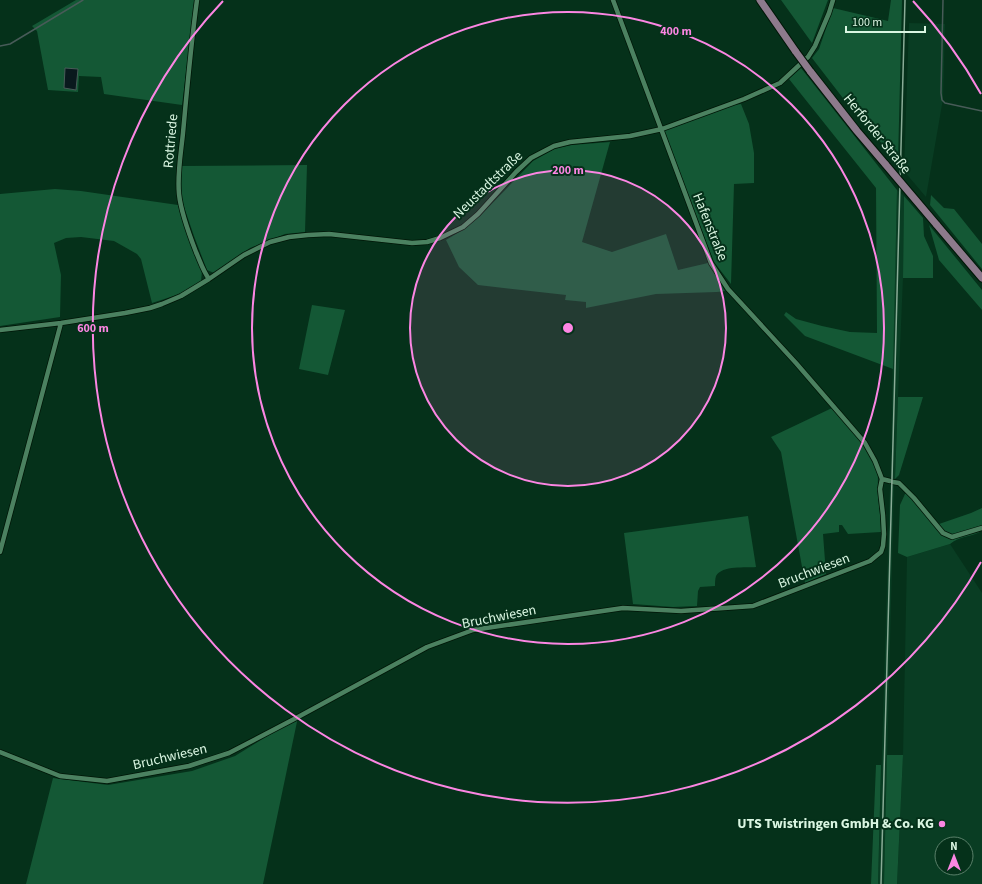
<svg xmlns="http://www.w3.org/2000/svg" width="982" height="884" viewBox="0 0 982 884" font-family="'Source Sans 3',sans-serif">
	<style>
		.built { fill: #093d23; fill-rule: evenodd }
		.green { fill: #145835 }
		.water { fill: #09191d; stroke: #485b58 }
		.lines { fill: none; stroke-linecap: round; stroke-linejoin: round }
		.stream { stroke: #485b58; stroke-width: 1.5 }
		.minor-casing { stroke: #001607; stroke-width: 6 }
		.primary-casing { stroke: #001607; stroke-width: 9 }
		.minor { stroke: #4b8160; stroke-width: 4.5 }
		.primary { stroke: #8d7a8c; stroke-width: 7 }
		.rail { stroke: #8aac97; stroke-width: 1.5 }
		.primary-bridge-casing { stroke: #001607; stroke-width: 9; stroke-linecap: butt }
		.primary-bridge { stroke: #8d7a8c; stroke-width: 7 }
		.ring { fill: none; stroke: #fc86e3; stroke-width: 2 }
		.poi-dot { fill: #fc86e3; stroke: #05311a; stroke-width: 1.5 }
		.labels { text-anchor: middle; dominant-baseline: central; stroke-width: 4; stroke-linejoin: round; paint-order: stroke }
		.street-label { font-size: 14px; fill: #daf6e2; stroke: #05311a }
		.poi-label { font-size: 14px; font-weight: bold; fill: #daf6e2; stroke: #05311a; text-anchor: end }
		.centre { fill: #fc86e3; stroke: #05311a; stroke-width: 2 }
		.ring-label { font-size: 12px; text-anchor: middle; font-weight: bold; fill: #fc86e3; stroke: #05311a; stroke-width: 4; stroke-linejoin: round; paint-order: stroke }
	</style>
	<rect width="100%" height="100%" fill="#05311a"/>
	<path class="built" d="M909,23L945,24L943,99L926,197L904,171Z
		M897,190L904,196L903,278L898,397L895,479H891L893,336Z
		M890,485H894L884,884H878Z
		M950,544L982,593V884H897L903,755L907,557ZM942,844H966V868H942Z"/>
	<path class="green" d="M76,0H195L182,105L104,94L101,77L79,76L78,92L48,90L37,31L32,26Z
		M781,0H828L812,43Z
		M891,0H902L898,162L849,106L812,58L819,49L833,8L888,21Z
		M801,68L897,190L893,369L805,336L784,315L786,312L796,319L822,326L850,332L877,333L876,188L789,79Z
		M741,104L749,124L754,153V183L734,184L731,284L714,262L663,130L733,105Z
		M610,142L582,242L612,252L666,234L678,270L708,263L725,291L717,292L656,294L586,308V302L565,300L566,295L478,285L459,267L446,240L464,229L481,215L533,161L554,149L572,145Z
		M307,165L305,232L285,234L250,248L214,273L207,270L194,236L183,204L180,188L182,166Z
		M55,189L81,191L178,205L189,240L202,271L201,281L180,294L152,303L141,259L137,254L114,241L81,237L66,238L54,243L61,275L60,317L0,326V194Z
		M931,195L944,208L954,209L982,244V269L930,205Z
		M904,196L923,218L924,236L933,256V278H903Z
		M929,225L982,290V310L939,260Z
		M312,305L345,310L328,375L299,369Z
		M898,397H923L899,475L895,479Z
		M832,408C848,427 869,446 877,470C879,478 877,487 878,495C879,507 881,519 881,532L848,534L842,525H839V532L823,534L826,574L805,583L781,452L771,437Z
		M911,492L939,524L971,513L982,508V531C971,537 959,536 950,544L907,557L898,553L900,505L905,494Z
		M748,516L756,567C746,568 722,565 716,576C715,579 715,583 715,586L700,587L698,591L697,606L673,607L633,604L624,533Z
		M298,717L263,884H26L53,778L108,785L192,771L235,756Z
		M887,755H903L897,884H884Z
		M876,765H881L878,884H871Z"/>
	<path class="water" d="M65,68L78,69L76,90L64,88Z"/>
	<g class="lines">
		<path class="stream" d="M943,0L941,93L942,100L945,103L982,111
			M0,46L10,44L83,0"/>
		<g class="minor-casing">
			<path id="minor" d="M197,0C191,44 187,89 183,133C181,153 177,174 179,194C181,213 189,234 196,252C200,261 203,271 209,279
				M613,0L711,263L728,289L796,363L865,443L875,461L882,479L890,481
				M0,330L61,323L125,313L150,308L162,304L181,296L209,279L244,255L270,242L289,237L308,235L329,234L412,243L427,242L440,238L463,227L478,214L516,172L531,158L554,146L570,142L630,136L662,129L744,99L780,83L808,57L815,46L829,13L833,0
				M893,482L899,483L914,498L943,533L952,537L982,528
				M0,552L57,338L61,323
				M0,752L60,776L107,781L189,766L229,753L298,717L427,647L473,630L623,608L681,611L753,606L870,561L876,556L881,552L883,546L884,534L883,515L880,489L882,479"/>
		</g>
		<g class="primary-casing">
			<path id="primary" d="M760,0L796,52
				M810,71L857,131L886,165
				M936,224L982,278"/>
		</g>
		<use href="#minor" class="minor"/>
		<use href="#primary" class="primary"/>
		<path class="rail" d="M881,884L905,0"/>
		<g class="primary-bridge-casing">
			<path id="primary-bridge" d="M796,52L810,71
				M886,165L936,224"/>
		</g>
		<use href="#primary-bridge" class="primary-bridge"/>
	</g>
	<circle cx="568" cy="328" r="158" fill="#fc86e3" fill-opacity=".12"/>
	<g class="ring">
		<circle cx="568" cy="328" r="158"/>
		<circle cx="568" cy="328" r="316"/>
		<path d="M981 562A475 475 0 1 1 223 1M913 1A475 475 0 0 1 981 94"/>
	</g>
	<circle class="poi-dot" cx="942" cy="824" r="4"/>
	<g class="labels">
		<g class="street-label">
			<text transform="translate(877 134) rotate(51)">Herforder Straße</text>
			<text transform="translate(171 141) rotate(-85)">Rottriede</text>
			<text transform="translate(488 185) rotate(-44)">Neustadtstraße</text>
			<text transform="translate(710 227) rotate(68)">Hafenstraße</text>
			<text transform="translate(814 571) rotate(-21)">Bruchwiesen</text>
			<text transform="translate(499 617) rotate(-11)">Bruchwiesen</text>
			<text transform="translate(170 757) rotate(-13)">Bruchwiesen</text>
		</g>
		<g class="poi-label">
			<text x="934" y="824">UTS Twistringen GmbH &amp; Co. KG</text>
		</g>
	</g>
	<circle cx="568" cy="328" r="6" class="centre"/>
	<g class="ring-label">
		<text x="676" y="35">400 m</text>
		<text x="568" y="174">200 m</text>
		<text x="93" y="332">600 m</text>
	</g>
	<g transform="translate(954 856)"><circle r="19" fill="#05311a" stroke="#5a806a"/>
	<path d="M0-3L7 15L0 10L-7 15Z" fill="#fc86e3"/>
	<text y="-6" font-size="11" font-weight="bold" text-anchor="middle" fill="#daf6e2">N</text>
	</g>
	<path d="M846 26v6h79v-6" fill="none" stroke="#daf6e2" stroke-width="2"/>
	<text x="852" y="26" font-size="12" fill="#daf6e2" stroke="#05311a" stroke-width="3" paint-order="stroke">100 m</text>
</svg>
